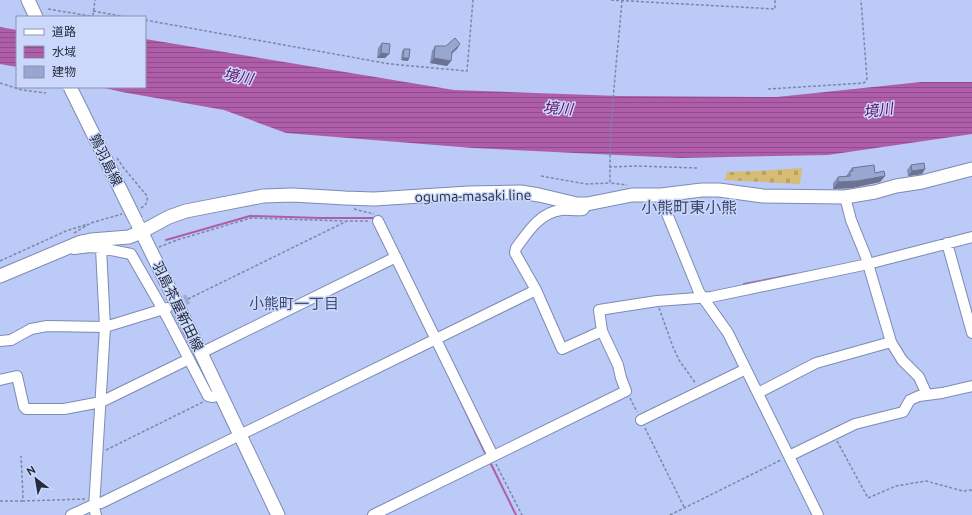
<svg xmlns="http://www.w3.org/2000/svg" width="972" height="515" viewBox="0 0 972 515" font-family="Ubuntu,'Noto Sans JP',sans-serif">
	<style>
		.cemetery { fill: url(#cemetery-stones) }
		.water { fill: url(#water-rules) }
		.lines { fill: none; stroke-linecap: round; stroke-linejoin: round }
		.stream { stroke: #af5da9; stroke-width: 2 }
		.minor-tunnel { stroke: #9daad1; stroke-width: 10; stroke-dasharray: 10 5; stroke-linecap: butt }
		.minor-casing { stroke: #7d8bb4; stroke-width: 12 }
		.major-casing { stroke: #7d8bb4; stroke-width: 15 }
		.path { stroke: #7c87a8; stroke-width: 1.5; stroke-dasharray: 3 2; stroke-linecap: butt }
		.minor { stroke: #fff; stroke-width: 10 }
		.major { stroke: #fff; stroke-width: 13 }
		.major-bridge-casing { stroke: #7d8bb4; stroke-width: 15; stroke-linecap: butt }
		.major-bridge { stroke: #fff; stroke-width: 13 }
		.wall { fill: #838fb3 }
		.shaded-wall { fill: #6a7492 }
		.building { fill: #98a6d0; stroke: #6a7492 }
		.labels { text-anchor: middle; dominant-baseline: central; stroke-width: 3; stroke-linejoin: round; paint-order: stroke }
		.street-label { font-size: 14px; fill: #252b3c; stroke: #cbd8fb }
		.water-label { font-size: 15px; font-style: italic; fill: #5e115b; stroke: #cbd8fb }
		.neighbourhood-label { font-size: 15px; fill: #3e496e; stroke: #cbd8fb }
		.quarter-label { font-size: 16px; fill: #3e496e; stroke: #cbd8fb }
	</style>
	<defs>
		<pattern id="cemetery-stones" width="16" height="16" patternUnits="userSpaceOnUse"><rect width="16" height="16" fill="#d7bc73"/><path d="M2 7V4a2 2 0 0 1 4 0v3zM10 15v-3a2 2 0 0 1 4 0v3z" fill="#b8a264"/></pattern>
		<pattern id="water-rules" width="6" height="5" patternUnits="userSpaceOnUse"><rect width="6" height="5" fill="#af5da9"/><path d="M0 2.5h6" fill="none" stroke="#8e4d8b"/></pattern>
	</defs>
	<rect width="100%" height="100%" fill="#bbcaf6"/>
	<path class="cemetery" d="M802,168L800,184L725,180L727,172L760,171Z"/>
	<path class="water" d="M0,27L17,30V67L0,64Z
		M145,39L454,90L619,96L777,97L921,82H972V134L828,155L680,158L473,148L286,133L224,110L122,92L100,87H145Z"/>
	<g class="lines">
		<path class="stream" d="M166,240L250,216L321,218H377
			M744,284L796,274
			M446,370L487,457
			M490,462L516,515"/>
		<path class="minor-tunnel" d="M171,306L188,299"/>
		<g class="minor-casing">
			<path id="minor" d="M661,195L663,204L699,292L728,333L818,515
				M845,197L851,220L866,257L891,342L902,360L919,377L927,395
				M587,204L583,210C575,211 568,209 561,210C539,213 528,232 516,248L515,253L536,290L562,349L602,331
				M378,221L493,456
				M947,243L972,333
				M101,248L131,254L166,315L208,396L213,397L221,395
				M74,249L90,247L101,248L105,327L94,508L96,515
				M0,341L11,340L31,329L47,326L105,327L167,308
				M201,353L396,257
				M0,380L17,376L24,407L26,409H64L101,402L189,359
				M758,393L816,363L891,342
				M641,420L746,369
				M789,456L855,424L903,412L910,400L919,396L942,393L972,386
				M71,515L95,504L101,503L536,290
				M373,515L626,391L621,378L618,365L602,331L599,310L657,301L711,297L868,264L972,237"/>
		</g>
		<g class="major-casing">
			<path id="major" d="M28,0L36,17
				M138,225L201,353L278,515
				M0,276L81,242L91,240L129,237L141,232L169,217L186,211L263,196L293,195L345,198L374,199L469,193L521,192L539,195L577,204H587L632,195H661L702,190H719L763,196L845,197L875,192L896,186L922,182L972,169"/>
		</g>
		<path class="path" d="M611,0L775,9V0
			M622,0C617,61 609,122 610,183L627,185
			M48,9L90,16L93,15L95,0
			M93,11L126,17
			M145,20L390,64L467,71L473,0
			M0,83L22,90L46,93
			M768,89L864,83L867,79L861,0
			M117,158L123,167L147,196C148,202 146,205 141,208
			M609,167L637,166L697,168
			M541,176L586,184L609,183
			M354,209L374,214
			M74,233L91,223L122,214
			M159,247L177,240L251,218L345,221
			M0,261L66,231L88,224
			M188,299L347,221H370
			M659,308L673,347L679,360L696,384
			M630,398L637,412
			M645,428L684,507
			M837,441L868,498L896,486L926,481L963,491L972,490
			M106,450L203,402
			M496,464L522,515
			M0,501H22L23,496L21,456
			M22,501L86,499
			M670,515L781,460"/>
		<use href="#minor" class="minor"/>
		<use href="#major" class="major"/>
		<g class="major-bridge-casing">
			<path id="major-bridge" d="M70,87L136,221"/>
		</g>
		<use href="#major-bridge" class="major-bridge"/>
	</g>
	<path class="wall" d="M382,43L389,54L385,58H377L378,48Z
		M435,46L457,49L451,54V61L447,66L430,63L432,51Z
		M404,49L409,58L408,61L401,60L402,51Z
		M911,165L925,169L922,174L908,176L907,170Z
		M852,168L875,173L885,176L880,182L852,188L833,189V183L838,177L846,176Z"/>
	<path class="shaded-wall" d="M460,44L457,49L448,57L452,52Z
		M381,53L389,54L385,58H377Z
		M403,58H409L408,61L401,60Z
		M434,58L451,61L447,66L430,63Z
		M925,169L922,174L908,176L912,171Z
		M885,176L880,182L852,188L833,189L838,182Z"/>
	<path class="building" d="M455,38L460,44L452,52L451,61L434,58L435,46H446Z
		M382,43L390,44L389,54L381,53Z
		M404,49H410L409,58H403Z
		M924,163L925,169L912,171L911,165Z
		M874,165L875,173L884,171L885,176L857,181L838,182V177L850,176V171H853L852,168Z"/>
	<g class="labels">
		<g class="street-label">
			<text transform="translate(106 160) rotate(64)">鶉羽島線</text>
			<text transform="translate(473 196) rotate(-1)">oguma-masaki line</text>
			<text transform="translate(178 306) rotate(64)">羽島茶屋新田線</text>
		</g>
		<g class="water-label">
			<text transform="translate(238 76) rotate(11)">境川</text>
			<text transform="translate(558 108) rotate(4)">境川</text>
			<text transform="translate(878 110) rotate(-8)">境川</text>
		</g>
		<g class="neighbourhood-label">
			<text x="294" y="303">小熊町一丁目</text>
		</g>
		<g class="quarter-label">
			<text x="689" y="207">小熊町東小熊</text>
		</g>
	</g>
	<rect x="16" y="16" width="130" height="72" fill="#cbd8fb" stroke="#8993af"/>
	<rect x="24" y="29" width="20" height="6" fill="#ffffff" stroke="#8993af"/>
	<text x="52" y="36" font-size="12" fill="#252b3c">道路</text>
	<rect x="24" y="46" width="20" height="12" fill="url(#water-rules)" stroke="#8993af"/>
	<text x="52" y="56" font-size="12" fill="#252b3c">水域</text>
	<rect x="24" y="66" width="20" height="12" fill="#98a6d0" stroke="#8993af"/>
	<text x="52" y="76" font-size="12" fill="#252b3c">建物</text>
	<g transform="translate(36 479) rotate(329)" stroke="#cbd8fb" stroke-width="3" paint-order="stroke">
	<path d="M0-3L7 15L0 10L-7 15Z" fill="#252b3c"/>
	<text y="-6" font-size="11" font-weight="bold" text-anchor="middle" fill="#252b3c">N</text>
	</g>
</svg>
